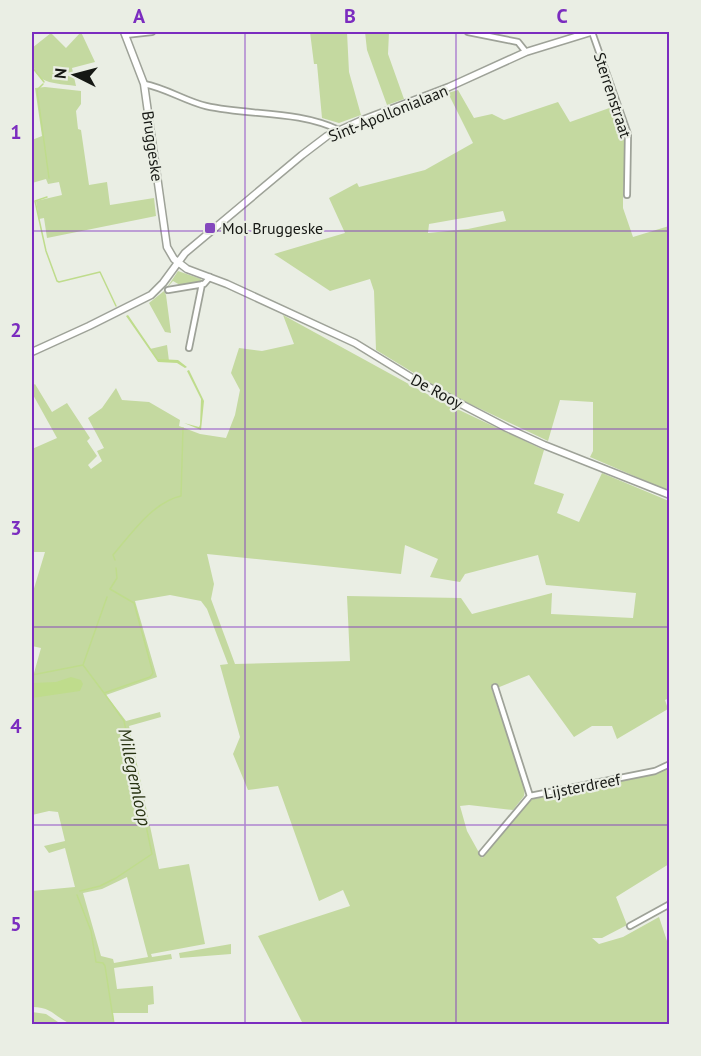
<svg xmlns="http://www.w3.org/2000/svg" width="701" height="1056" viewBox="0 0 701 1056" font-family="'PT Sans',sans-serif">
	<style>
		.green { fill: #c4d9a0; fill-rule: evenodd }
		.water { fill: #bfdc8c }
		.lines { fill: none; stroke-linecap: round; stroke-linejoin: round }
		.stream { stroke: #bfdc8c; stroke-width: 1.5 }
		.street-casing { stroke: #9ea298; stroke-width: 8 }
		.secondary-casing { stroke: #9ea298; stroke-width: 9 }
		.street { stroke: #fff; stroke-width: 4.5 }
		.secondary { stroke: #fff; stroke-width: 6 }
		.grid { fill: none; stroke: #7b2cbf; stroke-width: 1.5; stroke-opacity: 0.55 }
		.poi-dot { fill: #8448bd; stroke: #eaeee4; stroke-width: 2 }
		.labels { text-anchor: middle; dominant-baseline: central; stroke-width: 4.5; stroke-linejoin: round; paint-order: stroke }
		.street-label { font-size: 16px; fill: #161814; stroke: #eaeee4 }
		.poi-label { font-size: 16px; fill: #161814; stroke: #eaeee4; text-anchor: start }
		.water-label { font-size: 18px; font-style: italic; fill: #273211; stroke: #eaeee4 }
		.neatline { fill: none; stroke: #7b2cbf; stroke-width: 2 }
		.grid-label { font-size: 20px; text-anchor: middle; font-weight: bold; fill: #7b2cbf }
	</style>
	<rect width="100%" height="100%" fill="#eaeee4"/>
	<path class="green" d="M81,32L95,62L72,68L76,86C46,82 31,84 32,48L51,33L66,48Z
		M310,32H347L349,72L361,115L339,123L322,118L317,64H314Z
		M365,32H389L388,54L404,99L387,105L367,50Z
		M45,87L81,91V104L76,111L78,129L81,130L89,185L107,182L110,205L154,198L156,216L47,238L44,218L39,219L36,201L62,195L59,182L48,184L46,179L32,183V140L42,136L35,88Z
		M458,90L474,118L492,114L504,120L558,102L570,122L615,106L626,139L623,199V208L633,237L669,226V491L590,457L593,451V402L560,400L548,441L445,392L376,350L374,291L370,279L330,291L274,254L345,233L329,198L357,183L359,187L425,170L473,143L448,93ZM503,211L506,221L468,229L428,233L429,224Z
		M178,271L201,279L200,282L180,285L173,281L166,289Z
		M164,291L166,295L171,333L165,332L149,303Z
		M283,315L438,400L544,450L534,484L564,494L557,513L579,522L602,473L669,501L670,698L665,700L668,709L617,739L612,726H592L574,737L529,675L492,690L525,789L524,796L513,810L469,805L460,806L467,831L482,858L529,800L657,774L669,767V864L616,897L627,925L602,938H592L599,944L623,937L659,917L669,947V1024H303L258,936L350,906L343,890L319,901L278,786L248,790L233,754L240,737L220,665L228,664L207,609L201,601L170,595L135,601L157,677L106,695L126,721L160,712L161,717L129,726L159,869L189,864L205,944L151,954L152,957L171,954L172,959L114,968L117,989L153,986L154,1004L148,1005V1013H113L114,1024C103,1024 80,1027 71,1024C54,1017 53,1007 32,1007V891L75,887L65,848L49,853L44,846L65,841L58,812L49,811L32,815V673H34L41,648L32,646V595L45,552H32V449L57,438L32,393V386L35,384L52,412L67,403L90,438L87,441L97,456L88,465L91,469L102,461L97,451L104,448L88,418L102,408L116,388L122,400L149,402L180,420L179,426L200,434L226,438L235,415L240,390L231,373L239,348L262,351L294,344ZM405,545L438,559L430,577L460,582L465,574L538,555L546,585L636,593L633,618L551,614L552,593L472,614L461,598L347,596L350,661L235,664L211,599L214,584L207,554L401,574ZM127,877L148,957L114,963L113,959L101,956L83,893L102,889Z
		M167,345L169,361L158,360L150,349Z
		M231,944V954L180,958L179,953Z
		M32,1012L46,1014L61,1024H32Z"/>
	<path class="water" d="M128,315L158,359L178,360L187,367L185,368L177,363L158,362L126,316Z
		M189,370L204,401L201,430L184,423L199,427L200,425L201,399L187,371Z
		M71,677L81,680L83,684L80,691L32,698V683L56,682Z"/>
	<g class="lines">
		<path class="stream" d="M32,67L44,82
			M43,84L37,90L49,178
			M47,197L35,201L46,251L57,281L59,282L100,272L116,306
			M115,560L113,555C131,534 153,502 181,496L183,428
			M32,675L83,665
			M104,693L83,665L107,597
			M80,891L100,886L116,878L152,854L124,721L104,693L150,677L153,673L134,603L110,589L117,578L116,568
			M77,895L91,931L96,962L103,963L105,966L114,1024"/>
		<g class="street-casing">
			<path id="street" d="M468,32L518,42L526,52
				M592,32L628,134L627,195
				M125,35L152,32
				M144,84C166,88 185,101 206,106C250,116 297,110 339,130
				M168,290L204,284L210,277
				M189,348L202,284
				M495,687L530,796
				M482,853L530,796L655,771L670,764
				M630,926L670,904"/>
		</g>
		<g class="secondary-casing">
			<path id="secondary" d="M124,32L144,84L167,247L174,259L187,269L227,284L355,343L417,381L507,428L544,445L670,495
				M32,352L89,326L151,295L163,283L185,253L302,155L327,136L360,121L449,87L526,52L591,32"/>
		</g>
		<use href="#street" class="street"/>
		<use href="#secondary" class="secondary"/>
	</g>
	<path class="grid" d="M245,32V1024M456,32V1024M32,231H670M32,429H670M32,627H670M32,825H670"/>
	<rect class="poi-dot" x="204" y="222" width="12" height="12" rx="3"/>
	<g class="labels">
		<g class="street-label">
			<text transform="translate(613 95) rotate(72)">Sterrenstraat</text>
			<text transform="translate(388 113) rotate(-22)">Sint-Apollonialaan</text>
			<text transform="translate(153 146) rotate(82)">Bruggeske</text>
			<text transform="translate(437 391) rotate(28)">De Rooy</text>
			<text transform="translate(582 786) rotate(-11)">Lijsterdreef</text>
		</g>
		<g class="poi-label">
			<text x="222" y="228">Mol Bruggeske</text>
		</g>
		<g class="water-label">
			<text transform="translate(135 777) rotate(78)">Millegemloop</text>
		</g>
	</g>
	<rect width="701" height="1056" fill="none" stroke="#eaeee4" stroke-width="66"/>
	<g transform="translate(75 75) rotate(276)" stroke="#eaeee4" stroke-width="4.5" paint-order="stroke">
	<path d="M0-4.5L10 22L0 15L-10 22Z" fill="#161814"/>
	<text y="-9" font-size="16" font-weight="bold" text-anchor="middle" fill="#161814">N</text>
	</g>
	<rect x="33" y="33" width="635" height="990" class="neatline"/>
	<g class="grid-label">
		<text x="139" y="23">A</text>
		<text x="350" y="23">B</text>
		<text x="562" y="23">C</text>
		<text x="16" y="139">1</text>
		<text x="16" y="337">2</text>
		<text x="16" y="535">3</text>
		<text x="16" y="733">4</text>
		<text x="16" y="931">5</text>
	</g>
</svg>
